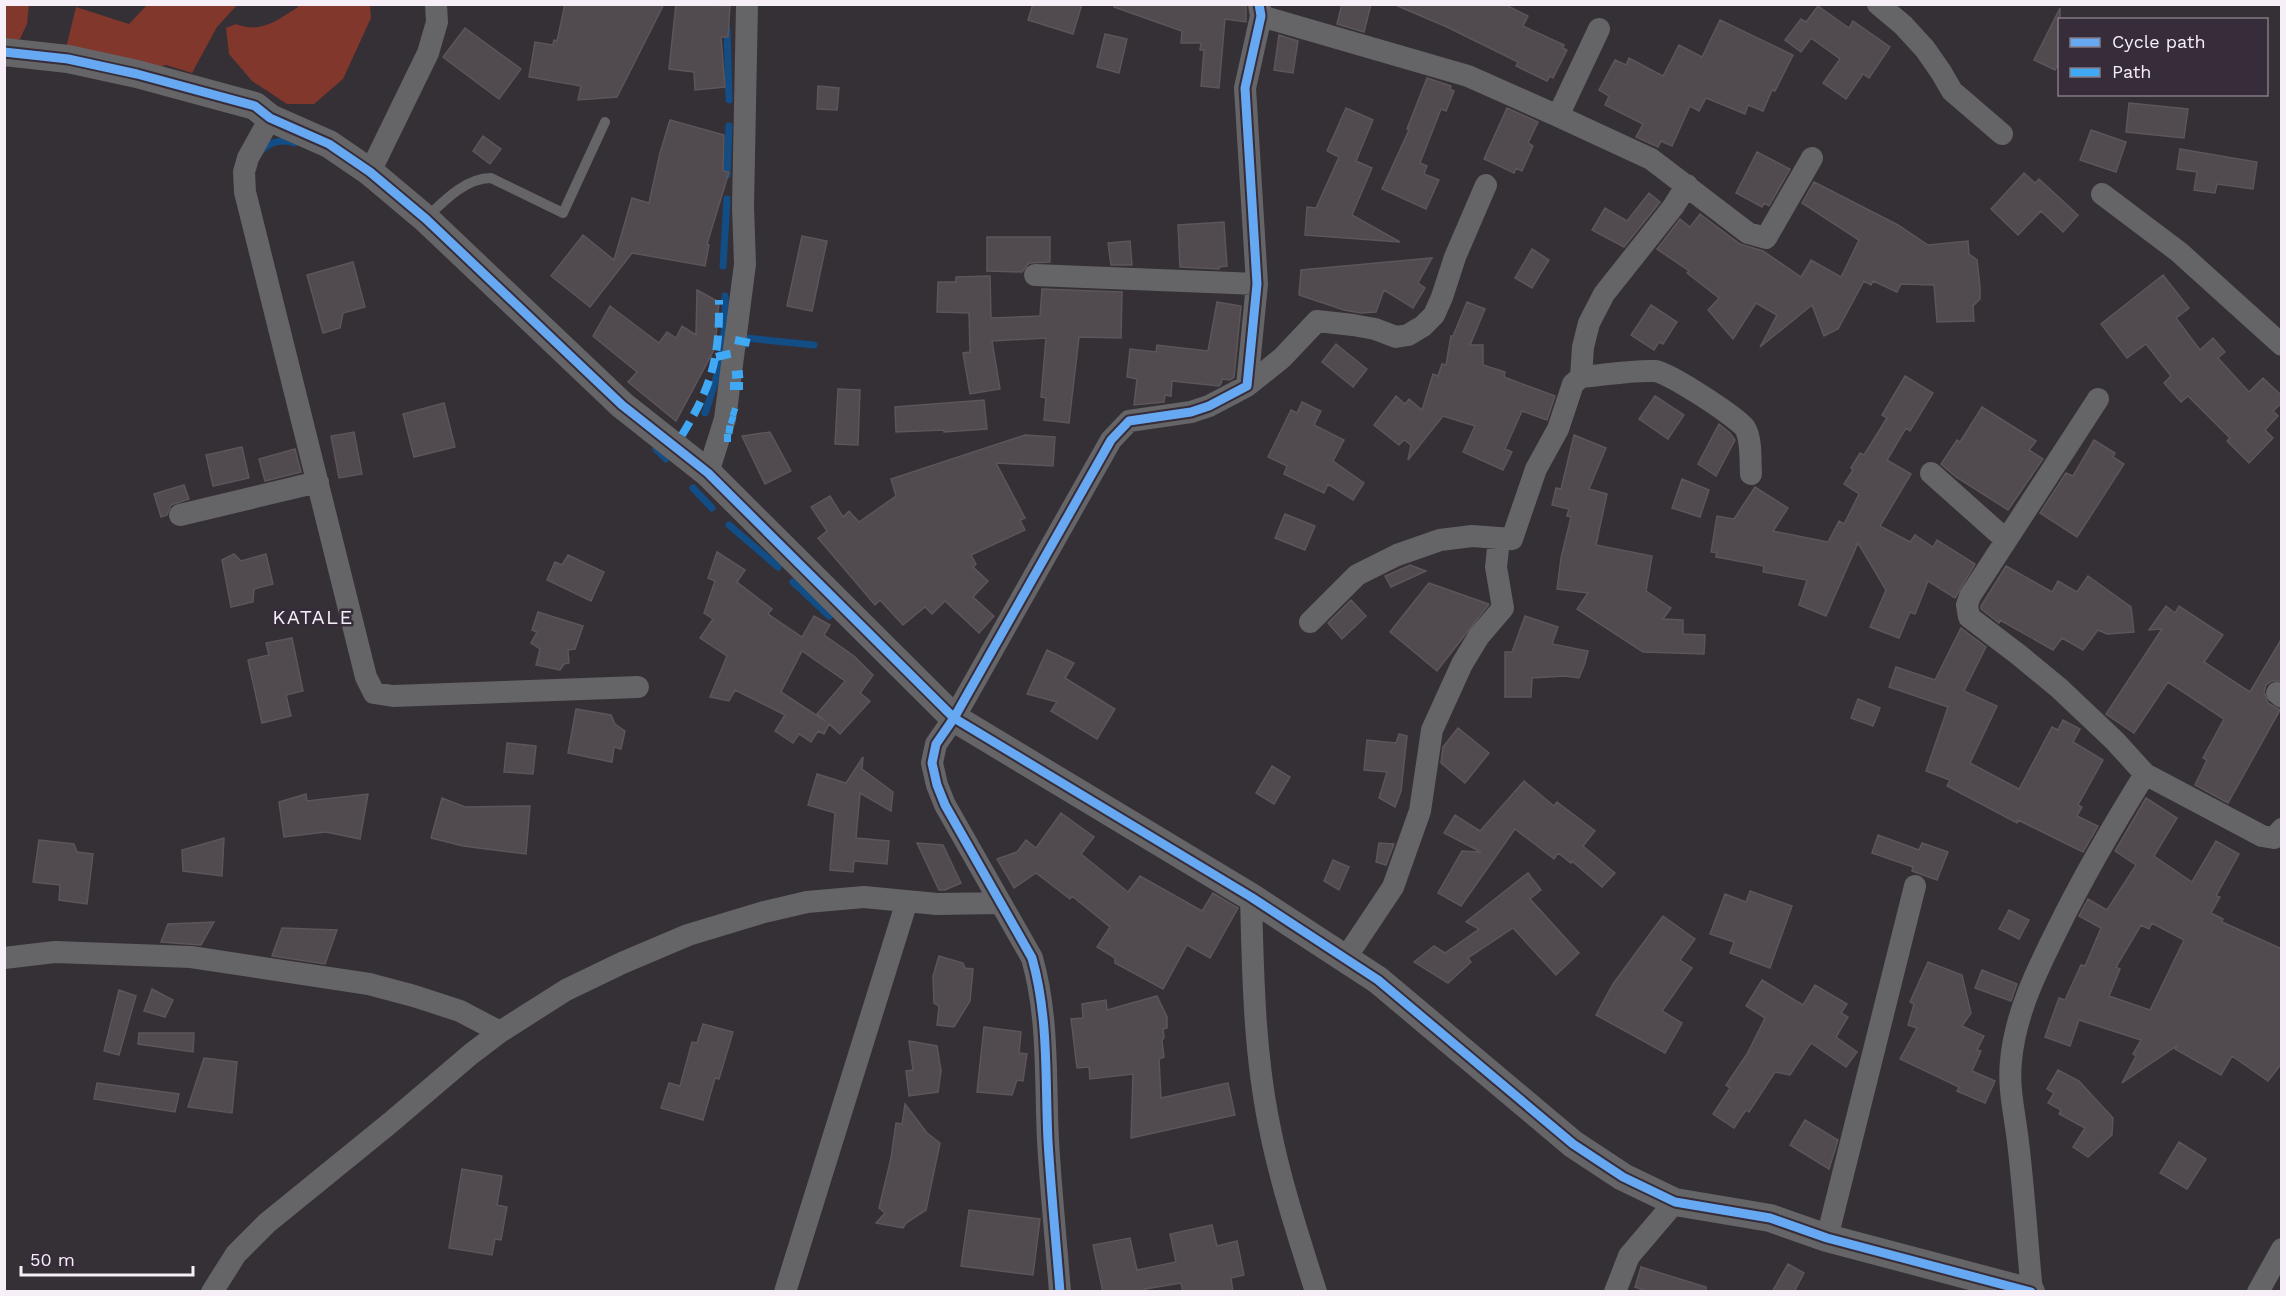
<svg xmlns="http://www.w3.org/2000/svg" width="2286" height="1296" viewBox="0 0 2286 1296" font-family="'Work Sans',sans-serif">
	<style>
		.forest { fill: #81372c }
		.lines { fill: none; stroke-linecap: round; stroke-linejoin: round }
		.stream { stroke: #124d86; stroke-width: 7 }
		.building { fill: #514a4e; stroke: #5c555a; stroke-width: 1.5; fill-rule: evenodd }
		.service { stroke: #656466; stroke-width: 10 }
		.minor { stroke: #656466; stroke-width: 22 }
		.tertiary { stroke: #656466; stroke-width: 28 }
		.quiet { stroke: #3fa9f5; stroke-width: 8; stroke-dasharray: 15 8; stroke-linecap: butt }
		.cycleway-casing { stroke: #372c39; stroke-width: 13 }
		.cycleway { stroke: #66a8f1; stroke-width: 9 }
		.labels { text-anchor: middle; dominant-baseline: central; stroke-width: 5; stroke-linejoin: round; paint-order: stroke }
		.quarter-label { font-size: 20px; letter-spacing: 1.5px; fill: #f7eff8; stroke: #372c39 }
	</style>
	<rect width="100%" height="100%" fill="#352f36"/>
	<path class="forest" d="M238,4L217,27L192,73L166,65L137,72L66,48L76,7L129,24L147,5Z
		M4,5H29L27,24L20,39L5,41Z
		M298,5H370L371,18L343,79L314,104H287L252,81L229,54L226,28L236,24C262,34 277,20 298,7Z"/>
	<g class="lines">
		<path class="stream" d="M727,28L729,100
			M262,150C271,141 284,139 295,143
			M727,175L729,126
			M723,266L727,199
			M745,345L746,338L814,345
			M705,413C719,375 727,336 725,296
			M656,449L666,459
			M693,488L712,508
			M729,525L778,567
			M793,582L829,616"/>
	</g>
	<path class="building" d="M565,4H664L617,97L578,100L581,86L529,77L535,42L553,45L554,40L557,41Z
		M676,4L730,6L728,37H721L725,87L695,90L694,72L669,69Z
		M1033,4H1082L1073,34L1028,20Z
		M1115,4H1246V22L1225,19L1219,88L1201,86L1204,50H1200L1201,43H1181L1182,31L1114,7Z
		M1342,4H1371L1364,32L1337,24Z
		M1393,4H1504L1528,16L1523,26L1564,45L1563,48L1567,50L1553,78L1550,76L1547,81L1516,66L1518,62L1447,27Z
		M1818,6L1849,28L1853,21L1890,47L1869,78L1863,74L1846,99L1823,83L1840,59L1811,38L1801,52L1785,40L1801,19L1806,22Z
		M2060,8V61L2055,70L2034,60Z
		M1720,20L1793,55L1775,91L1772,90L1763,111L1748,105L1745,114L1706,98L1699,111L1690,106L1672,146L1661,141L1658,147L1636,137L1643,124L1605,105L1609,96L1599,90L1615,60L1626,65L1629,58L1663,76L1679,45L1702,57Z
		M465,28L521,69L499,99L443,57Z
		M1105,34L1127,39L1119,73L1097,67Z
		M1279,35L1298,41L1293,73L1274,70Z
		M1427,78L1451,86L1450,89L1454,91L1446,111L1441,109L1420,163L1427,166L1424,174L1439,180L1426,209L1382,189L1409,130L1407,129Z
		M818,86L839,88L837,110L817,109Z
		M2129,103L2188,109L2184,138L2126,132Z
		M1346,108L1373,120L1356,161L1372,168L1352,215L1400,242L1305,235L1307,207L1316,208L1339,157L1327,151Z
		M1507,108L1538,122L1528,143L1533,146L1522,171L1516,168L1514,173L1484,159Z
		M670,120L724,135L723,171L729,172L707,244L709,245L705,266L632,253L590,307L551,276L583,235L614,260L632,198L649,203L660,153Z
		M2091,130L2126,142L2116,172L2080,160Z
		M483,136L501,149L490,164L473,151Z
		M2180,149L2257,162L2253,189L2217,184L2215,193L2194,190L2197,172L2177,169Z
		M1757,152L1790,169L1769,206L1764,203L1762,207L1736,193Z
		M2024,173L2035,183L2039,179L2078,215L2063,232L2041,211L2018,235L1991,209Z
		M1814,182L1898,225L1928,245L1968,241L1969,254L1977,260L1980,287V299L1973,306L1974,321L1937,322L1934,285L1901,284L1897,292L1873,281L1871,285L1864,281L1838,329L1824,336L1812,305L1760,347L1777,315L1756,303L1733,339L1708,310L1719,298L1687,273L1689,271L1657,249L1680,219L1690,227L1700,214L1740,244L1763,251L1801,277L1811,260L1841,277L1859,240L1802,203Z
		M1649,193L1660,202L1624,247L1592,230L1605,208L1627,221Z
		M1224,222L1227,266L1219,267V269L1180,267L1178,225Z
		M802,236L827,241L812,311L787,306Z
		M987,237H1050V262L1029,263L1022,272L987,271Z
		M1130,241L1132,265H1111L1108,243Z
		M1532,249L1549,260L1532,288L1515,278Z
		M1432,258L1418,283L1425,288L1413,308L1384,290L1376,312L1361,313L1344,310L1299,295L1301,270Z
		M353,262L365,307L343,313L340,328L323,333L307,275Z
		M2163,275L2189,308L2176,318L2200,350L2213,338L2225,352L2218,358L2249,392L2263,378L2282,396V403L2273,411L2278,416L2265,430L2273,438L2249,463L2227,441L2230,438L2188,396L2181,402L2164,383L2171,376L2146,344L2127,358L2101,324Z
		M990,276L991,318L1040,316L1042,289L1122,292L1121,338L1079,337L1069,423L1044,420L1046,398L1041,397L1046,338L992,341L1000,389L970,394L963,353L970,352L969,313L937,312L938,282H956V277Z
		M697,290L719,302L715,348L676,421L628,382L637,372L593,336L610,306L659,343L667,332L676,338L682,326L696,335Z
		M1217,302L1241,306L1234,377L1230,380L1222,379L1221,384L1219,386L1172,381L1171,396L1165,395L1164,402L1134,405L1137,379L1127,377L1130,349L1156,352L1157,345L1208,351Z
		M1467,302L1485,309L1470,345H1483V365L1505,372L1504,377L1555,396L1547,420L1522,411L1505,449L1512,452L1503,470L1463,452L1475,426L1443,416L1408,460L1411,445L1404,440L1399,445L1374,425L1396,396L1405,404L1409,399L1422,410L1433,374L1438,376L1442,364L1446,365L1451,336H1453Z
		M1651,305L1677,322L1663,344L1659,342L1654,350L1631,335Z
		M1336,344L1367,369L1353,387L1322,362Z
		M1905,376L1933,393L1910,431L1906,428L1887,460L1911,474L1880,526L1910,542L1915,535L1933,547L1937,540L1975,564L1955,598L1928,581L1915,614L1910,612L1899,638L1870,627L1886,590L1858,543L1826,616L1799,605L1807,580L1763,572L1764,566L1716,557L1717,553L1711,552L1717,516L1734,519L1755,487L1788,508L1773,531L1828,542L1839,521L1844,524L1859,494L1844,484L1853,470L1851,468L1860,453L1864,455L1887,418L1882,415Z
		M838,389L860,390L858,445L835,444Z
		M1655,396L1684,415L1668,439L1639,419Z
		M984,400L987,429L944,432V430L896,432L895,407Z
		M1302,402L1321,411L1314,425L1344,440L1333,461L1364,483L1353,500L1328,484L1324,493L1284,474L1287,466L1268,457L1291,410L1297,413Z
		M444,403L455,447L414,457L403,414Z
		M1982,407L2036,441L2029,450L2043,459L2008,510L1956,477L1941,464L1957,440L1960,442Z
		M1719,424L1730,433L1735,440L1716,476L1698,464Z
		M354,432L362,474L339,478L331,436Z
		M770,432L791,471L765,484L742,436Z
		M1025,435L1055,437L1053,466L996,463L1025,518L1020,520L1025,530L971,555L976,564L973,567L988,581L973,597L994,616L979,633L945,601L932,614L925,607L903,625L880,600L875,605L818,538L827,531L811,507L830,496L843,517L849,511L859,522L896,496L891,479Z
		M1574,435L1606,448L1589,489L1607,494L1596,545L1652,556L1646,591L1671,608L1663,619L1683,620V634L1705,635L1704,654L1643,652L1577,609L1588,593L1557,589L1561,558L1571,517L1567,516L1569,509L1552,505L1556,488L1561,489Z
		M2094,440L2115,453L2113,457L2124,464L2077,537L2040,513L2066,473L2073,476Z
		M242,447L249,478L213,486L206,455Z
		M295,449L301,472L265,481L259,459Z
		M1682,479L1709,490L1700,517L1672,508Z
		M184,485L189,499L171,505L167,515L161,517L154,494Z
		M1285,514L1315,526L1305,550L1275,538Z
		M717,552L745,570L737,582L772,609L768,614L802,637L814,616L830,625L824,635L854,656L873,675L860,693L870,701L840,734L829,724L824,734L818,731L811,742L799,734L793,743L775,731L785,715L735,690L729,701L710,697L727,656L700,638L713,619L704,613L715,581L708,578ZM802,651L845,681L817,714L825,721L781,692Z
		M234,554L241,561L266,554L273,584L254,589L253,602L231,607L222,560Z
		M568,555L604,572L591,601L547,580L555,562L562,565Z
		M1410,565L1426,571L1391,587L1385,576Z
		M2006,566L2052,592L2058,581L2077,592L2088,576L2131,607L2134,632L2107,634L2098,630L2083,650L2062,638L2053,650L2000,620L1999,623L1981,609V606Z
		M1429,583L1489,604L1437,671L1390,632Z
		M1351,600L1366,616L1342,639L1328,623Z
		M2166,606L2175,613L2179,606L2223,635L2204,662L2250,692L2282,638V681H2272L2266,685L2264,692L2268,703L2280,710L2228,803L2195,785L2207,760L2203,758L2224,719L2168,682L2134,733L2106,714L2162,629L2149,630Z
		M538,612L583,626L575,649L568,650L569,663L564,664L560,670L536,665L540,649L531,643L537,632L532,630Z
		M1525,616L1558,627L1552,644L1588,651L1585,663L1579,678L1565,676L1532,678L1531,697H1505V652H1512Z
		M1961,628L1986,647L1964,691L1997,706L1970,763L2019,789L2052,727L2058,730L2063,720L2080,729L2073,742L2103,760L2078,805L2082,807L2077,816L2098,826L2083,852L2018,820L2017,823L1947,786L1950,780L1926,771L1948,707L1889,687L1896,667L1935,680Z
		M292,638L303,691L286,695L291,716L262,723L248,660L269,655L266,643Z
		M1047,650L1074,663L1065,678L1115,709L1097,739L1051,711L1057,702L1027,694Z
		M1858,699L1880,708L1873,726L1851,718Z
		M576,709L611,715L615,724L625,731L621,749L614,747L612,762L568,753Z
		M1458,728L1489,753L1465,783L1441,763L1443,747Z
		M1399,734L1407,736L1401,791L1395,807L1379,798L1387,772L1364,770L1367,740L1396,743Z
		M507,743L536,746L533,774L504,772Z
		M863,757L862,769L893,792L891,811L860,793L856,838L889,841L887,864L854,861L853,872L830,870L835,813L808,805L817,774L846,783Z
		M1272,766L1290,777L1274,804L1256,793Z
		M1524,781L1554,806L1557,802L1595,831L1583,846L1615,873L1602,887L1572,861L1571,863L1558,853L1554,859L1515,829L1461,906L1438,893L1462,851L1481,852L1444,833L1455,815L1480,831Z
		M306,794L307,801L368,794L360,839L326,832L284,837L279,802Z
		M442,798L465,807L530,806L526,854L463,846L431,838Z
		M2146,798L2177,818L2154,856L2192,882L2216,841L2239,854L2216,896L2220,897L2211,913L2223,919L2222,922L2282,949V1063L2268,1081L2232,1056L2221,1075L2175,1049L2178,1045L2122,1083L2136,1056L2133,1054L2141,1040L2079,1020L2070,1046L2045,1037L2059,998L2065,1000L2081,965L2085,966L2101,928L2079,916L2088,899L2107,910L2136,865L2115,851ZM2152,923L2184,940L2150,1010L2109,996L2120,969L2116,967L2141,925L2149,929Z
		M1061,813L1094,837L1081,854L1128,892L1140,876L1202,911L1213,893L1238,908L1210,958L1187,945L1163,989L1115,963V958L1097,947L1110,927L1072,896L1070,899L1036,873L1014,888L997,859L1017,852L1026,840L1036,848Z
		M1878,835L1919,850L1922,843L1948,852L1937,880L1912,871L1913,867L1872,853Z
		M224,838L222,876L183,871L182,850Z
		M39,840L74,844L77,852L93,854L87,904L59,900L60,885L33,882Z
		M917,843L943,845L961,883L945,890H939Z
		M1379,843L1394,844L1386,865L1376,862Z
		M1333,860L1349,867L1339,890L1324,881Z
		M1528,873L1541,890L1530,899L1579,953L1556,975L1513,928L1468,958L1471,962L1448,983L1414,962L1434,946L1445,953L1479,929L1466,922Z
		M1750,891L1792,906L1770,968L1730,953L1734,942L1710,934L1725,894L1746,902Z
		M2009,910L2029,920L2019,939L1999,929Z
		M1663,916L1695,939L1680,960L1692,968L1662,1011L1682,1023L1665,1053L1596,1015L1613,984Z
		M214,922L201,945L161,942L168,924Z
		M282,928L337,930L325,964L272,956Z
		M939,956L963,963L965,968L973,969L970,1001L954,1027L937,1025L939,1006L934,1003L933,976Z
		M1928,962L1962,975L1971,1013L1962,1026L1984,1036L1977,1050L1981,1051L1972,1071L1995,1081L1985,1103L1957,1091L1959,1087L1900,1059L1917,1028L1908,1025L1914,1004L1910,1002Z
		M1982,970L2017,984L2011,1001L1975,988Z
		M1762,980L1803,1005L1815,985L1847,1004L1841,1013L1848,1017L1836,1037L1857,1052L1846,1067L1811,1043L1790,1075L1775,1072L1749,1112L1746,1110L1734,1128L1713,1114L1730,1088L1726,1085L1747,1054L1765,1018L1746,1006Z
		M152,989L173,1000L165,1017L144,1011Z
		M119,990L136,996L119,1055L104,1051Z
		M1157,996L1167,1017V1028L1163,1029L1164,1037L1162,1041L1164,1057L1159,1059L1161,1098L1228,1083L1235,1115L1131,1138L1133,1074L1090,1079L1089,1067L1077,1068L1071,1019L1083,1018L1082,1004L1106,1000L1107,1010Z
		M703,1024L733,1032L719,1079L715,1078L703,1120L661,1108L669,1083L680,1086L692,1042L697,1043Z
		M984,1027L1021,1032L1019,1053L1027,1054L1023,1081L1017,1080L1012,1095L977,1092Z
		M139,1033H194L193,1052L138,1044Z
		M909,1041L937,1046L941,1071L938,1092L909,1096L906,1071L913,1070Z
		M204,1058L237,1062L232,1113L188,1107Z
		M2058,1070L2079,1081L2113,1118L2112,1135L2088,1157L2073,1147L2085,1128L2059,1114L2061,1110L2048,1103L2054,1093L2047,1089Z
		M97,1083L179,1094L175,1112L94,1099Z
		M905,1104L927,1133L940,1143L926,1210L906,1223L903,1228L876,1223L885,1213L879,1208L891,1158L896,1123L902,1124Z
		M1805,1120L1838,1140L1829,1169L1790,1145Z
		M2179,1142L2206,1159L2187,1189L2160,1173Z
		M462,1169L502,1176L497,1205L507,1207L501,1240L495,1239L492,1255L449,1248Z
		M969,1210L1040,1219L1033,1275L961,1266Z
		M1212,1225L1217,1246L1237,1241L1244,1275L1231,1278L1233,1292H1183L1181,1283L1145,1289V1292H1103L1093,1245L1130,1238L1137,1270L1176,1262L1170,1234Z
		M1788,1264L1804,1273L1794,1292H1772Z
		M1641,1267L1706,1287V1292H1649L1635,1287Z"/>
	<g class="lines">
		<path class="service" d="M426,218C443,202 465,178 491,178L563,213L605,122"/>
		<path class="minor" d="M1878,4L1903,25L1925,49L1941,72L1952,91L2002,134
			M1261,16L1468,76L1558,116L1599,29
			M1558,116L1651,159L1748,233L1766,238L1812,158
			M270,118L248,158L244,172L245,192L366,677L374,693L393,696L638,687
			M370,172L428,53L437,22L436,4
			M2102,194L2179,252L2282,345
			M1035,275L1257,284
			M1581,377C1605,375 1631,370 1655,371C1668,372 1737,417 1745,428C1752,440 1750,461 1751,474
			M1247,386L1282,358L1317,321L1353,325L1375,329L1396,337L1408,335L1423,326L1434,315L1442,297L1455,257L1486,185
			M2098,399L1970,596L1967,605L1969,617L2019,655L2059,688L2115,741L2145,774L2262,836L2274,838L2282,829
			M708,473L725,419L745,264L743,207L747,4
			M1931,473L2005,539
			M180,515L318,482
			M1310,622L1357,575L1397,555L1440,540L1472,536L1512,539
			M2277,693L2282,697
			M1251,897C1253,975 1254,1053 1270,1129C1281,1184 1299,1238 1316,1292
			M4,958L55,952L191,957L369,984L414,996L460,1011L500,1032
			M1345,959L1393,887L1420,811L1432,730L1462,664L1479,636L1503,608L1496,567L1499,540L1512,539L1536,469L1558,429L1573,384L1581,377L1583,347L1589,323L1604,294L1673,207L1687,185
			M1827,1238L1915,886
			M212,1292L236,1254L267,1223L390,1123L471,1054L500,1032L566,990L622,963L688,935L764,912L807,902L864,897L937,904L1000,903
			M785,1292L907,901
			M1060,1292C1056,1241 1051,1191 1048,1141C1045,1079 1049,1018 1032,958L945,805L937,785L932,763L936,744L954,718L1111,440L1129,421L1191,412L1209,406L1247,386L1257,284L1245,88L1261,16L1259,4
			M1615,1292L1629,1256L1675,1202
			M2032,1292C2027,1242 2024,1191 2018,1142C2015,1115 2008,1088 2011,1061C2015,1014 2037,970 2058,928C2084,875 2114,824 2145,774
			M2258,1292L2282,1249"/>
		<path class="tertiary" d="M4,52L68,59L137,74L255,106L270,118L329,144L370,172L426,219L622,405L708,473L954,718L1251,897L1378,980L1573,1144L1623,1177L1675,1202L1770,1218L1827,1238L2031,1292"/>
		<path class="quiet" d="M735,340L750,343
			M716,357L734,353
			M732,375L743,374
			M730,386H743
			M731,411L737,413
			M729,419L735,421
			M726,429L733,430
			M682,435C712,386 720,356 719,300
			M724,438H731"/>
		<g class="cycleway-casing">
			<path id="cycleway" d="M4,52L68,59L137,74L255,106L270,118L329,144L370,172L426,219L622,405L708,473L954,718L1251,897L1378,980L1573,1144L1623,1177L1675,1202L1770,1218L1827,1238L2031,1292
				M1060,1292C1056,1241 1051,1191 1048,1141C1045,1079 1049,1018 1032,958L945,805L937,785L932,763L936,744L954,718L1111,440L1129,421L1191,412L1209,406L1247,386L1257,284L1245,88L1261,16L1259,4"/>
		</g>
		<use href="#cycleway" class="cycleway"/>
	</g>
	<g class="labels">
		<g class="quarter-label">
			<text x="313" y="617">KATALE</text>
		</g>
	</g>
	<rect width="2286" height="1296" fill="none" stroke="#f7eff8" stroke-width="12"/>
	<rect x="2058" y="18" width="210" height="78" fill="#372c39" stroke="#847a85" stroke-width="1.5"/>
	<rect x="2070" y="38" width="30" height="9" fill="#66a8f1" stroke="#847a85" stroke-width="1.5"/>
	<text x="2112" y="48" font-size="18" fill="#f7eff8">Cycle path</text>
	<rect x="2070" y="68" width="30" height="9" fill="#3fa9f5" stroke="#847a85" stroke-width="1.5"/>
	<text x="2112" y="78" font-size="18" fill="#f7eff8">Path</text>
	<path d="M21 1266v9h172v-9" fill="none" stroke="#f7eff8" stroke-width="3"/>
	<text x="30" y="1266" font-size="18" fill="#f7eff8" stroke="#372c39" stroke-width="4.5" paint-order="stroke">50 m</text>
</svg>
